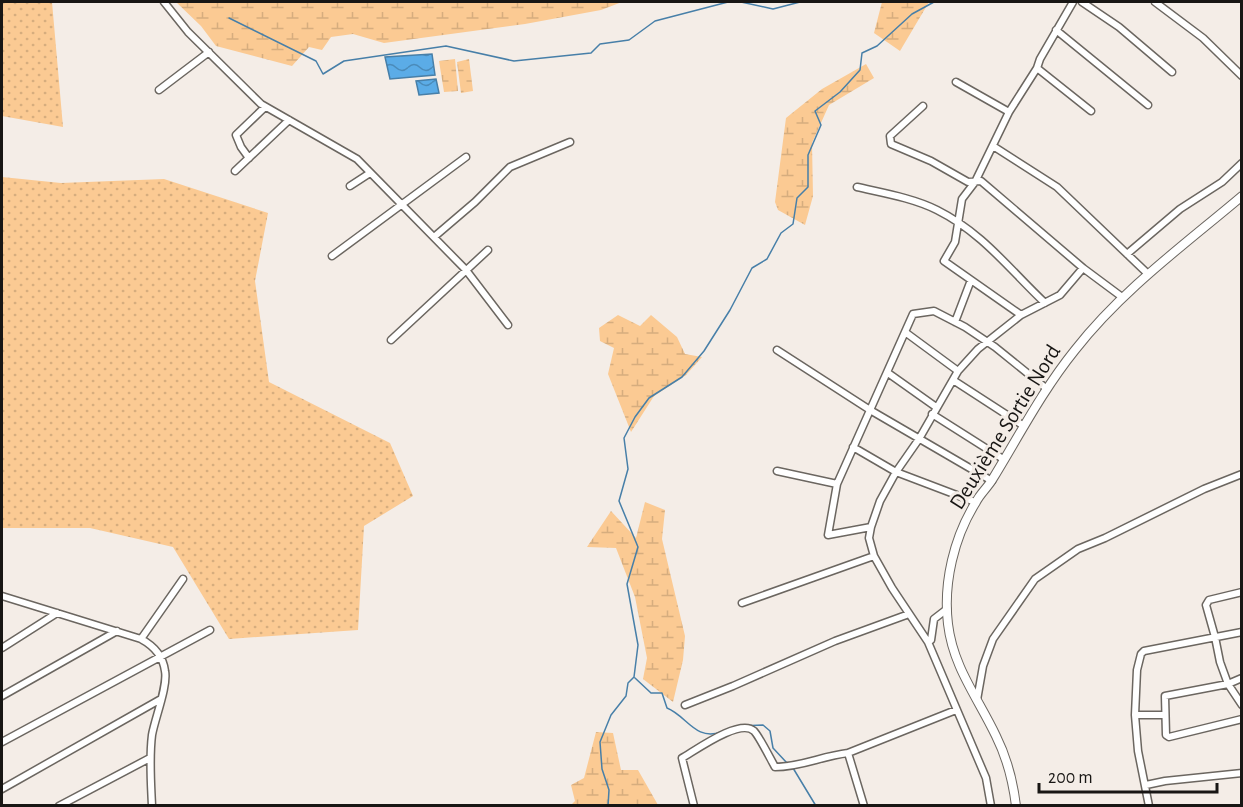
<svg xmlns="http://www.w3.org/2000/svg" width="1243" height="807" viewBox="0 0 1243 807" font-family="'Alegreya Sans',sans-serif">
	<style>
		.grass { fill: url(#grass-dots) }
		.wetland { fill: url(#wetland-marsh) }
		.water { fill: url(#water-waves); stroke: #477fa8; stroke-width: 1.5 }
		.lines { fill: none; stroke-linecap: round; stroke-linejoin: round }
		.stream { stroke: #477fa8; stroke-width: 1.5 }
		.minor-casing { stroke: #6b6660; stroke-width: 9 }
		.major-casing { stroke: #6b6660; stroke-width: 10 }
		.minor { stroke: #fff; stroke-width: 6 }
		.major { stroke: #fff; stroke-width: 8 }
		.labels { text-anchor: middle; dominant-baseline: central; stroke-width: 6; stroke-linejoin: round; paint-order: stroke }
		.street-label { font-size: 22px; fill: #181614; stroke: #f4ede7 }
	</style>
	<defs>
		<pattern id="grass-dots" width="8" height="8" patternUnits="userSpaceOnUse" patternTransform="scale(1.5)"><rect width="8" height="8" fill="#fbca93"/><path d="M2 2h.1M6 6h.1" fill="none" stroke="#d6ad7e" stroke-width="1.8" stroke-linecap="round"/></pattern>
		<pattern id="wetland-marsh" width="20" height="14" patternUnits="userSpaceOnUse" patternTransform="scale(1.5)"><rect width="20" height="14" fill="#fbca93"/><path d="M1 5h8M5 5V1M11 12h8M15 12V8" fill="none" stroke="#d6ad7e"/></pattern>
		<pattern id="water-waves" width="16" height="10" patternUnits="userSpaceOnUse" patternTransform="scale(1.5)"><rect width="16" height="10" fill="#5bace7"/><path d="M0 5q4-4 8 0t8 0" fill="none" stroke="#4a8bba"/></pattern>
	</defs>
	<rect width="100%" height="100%" fill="#f4ede7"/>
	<path class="grass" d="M2,2H52L63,127L2,116Z
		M2,177L61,183L164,179L268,213L255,281L269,382L390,443L413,496L364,526L358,630L229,639L173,547L90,528H2Z"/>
	<path class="wetland" d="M176,2H622L601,10L525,24L384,43L353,34L331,37L322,50L309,47L292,66L216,46L201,26Z
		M882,2H929L900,51L874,33Z
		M455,59L458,91L444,92L439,61Z
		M469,59L473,91L461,93L457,62Z
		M866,64L874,78L829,105L812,143L813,196L805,225L778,210L775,202L786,118L822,89Z
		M618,315L640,326L651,315L677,337L685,354L702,357L686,375L654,396L631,432L608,374L614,348L600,341L599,328Z
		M645,502L665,510L662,539L685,636L683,660L673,702L643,679L647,658L635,597L616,548L587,547L611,511L636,538Z
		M596,732L613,733L621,770H638L658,805H571L575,801L571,785L584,778Z"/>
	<path class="water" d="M432,54L435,75L390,79L385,57Z
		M436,79L439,93L419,95L416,81Z"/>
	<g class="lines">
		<path class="stream" d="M741,2L773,9L800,2
			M229,18L316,61L323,74L344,61L446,46L514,61L591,53L600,44L629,40L655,21L728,2
			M635,678L651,693H662L667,708C687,716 695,741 721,732
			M740,726L763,725L770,731L773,748L787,763
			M793,768L816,806
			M608,806L609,790L602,769L600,742L611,715L626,696L628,683L634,677L638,645L627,584L638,547L619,501L628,469L624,438L635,417L649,398L682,377L704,351L730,310L752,268L767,259L781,233L793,224L797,198L808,187V155L821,125L815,111L840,92L860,70L862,53L877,46L912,14L934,2"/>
		<g class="minor-casing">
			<path id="minor" d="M164,2L188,32L261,104L357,159L466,270L508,325
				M1082,2L1119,27L1172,72
				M1155,2L1203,38L1242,76
				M1056,30L1148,105
				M1037,68L1091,111
				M956,82L1009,112
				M159,90L209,52
				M923,106L890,136L891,144L931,161L968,182L981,181L1083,268L1122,297
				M993,146L1057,187L1148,274
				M249,158L241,147L236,135L265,107
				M235,171L289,120
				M350,186L370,173
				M857,187C883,193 913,198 937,210C983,233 1009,269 1045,303
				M434,237L475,202L510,167L570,142
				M1127,254L1180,209L1222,182L1242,163
				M332,256L466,157
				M1021,315L944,261L955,242L962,199L975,182L1009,112L1037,68L1040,59L1073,2
				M955,322L971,280
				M905,332L958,371
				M391,340L488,250
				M777,350L870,410L992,481
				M888,373L936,407
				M953,380L1024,426
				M932,414L1003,459
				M853,447L896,472L975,502
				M777,471L837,484
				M871,527L828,535L837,484L913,314L934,311L965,327L995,347L1047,389
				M1242,592L1209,600L1206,605L1215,637L1220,662L1228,684L1242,705
				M2,596L141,639C154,646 163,656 165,671C168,686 155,718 152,735C149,759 151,782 152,806
				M742,603L874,556
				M141,639L183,579
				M928,642L931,640L934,619L947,609
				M2,648L57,613
				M1242,678L1228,684L1165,696L1166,735L1169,737L1242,719
				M2,696L117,631
				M977,700L983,666L993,639L1035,579L1078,549L1105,538L1204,489L1242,474
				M685,705L733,686L835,641L909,614
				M1135,715H1165
				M2,742L210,630
				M848,753L956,710
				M1146,785L1165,781L1242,773
				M2,789L161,699
				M59,806L150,758
				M694,806L682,758C696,750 740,718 754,731C759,736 771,760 775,767C801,767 822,756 848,753L864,806
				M991,806L986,778L928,642L892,588L874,556L869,538L871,527L880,501L896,472L919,439L958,371L978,349L1021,315L1060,295L1083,268
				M1149,806L1138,751L1135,715L1137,670L1141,654L1144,651L1242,632"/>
		</g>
		<g class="major-casing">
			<path id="major" d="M1016,806C1013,781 1007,758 996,736C978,698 953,667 948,624C943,583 954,537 976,502C980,494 987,488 992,480C1019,436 1042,391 1075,350C1122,290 1184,245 1242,196"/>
		</g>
		<use href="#minor" class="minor"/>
		<use href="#major" class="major"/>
	</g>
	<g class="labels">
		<g class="street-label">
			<text transform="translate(1005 427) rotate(-58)">Deuxième Sortie Nord</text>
		</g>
	</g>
	<rect width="1243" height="807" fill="none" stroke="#181614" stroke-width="6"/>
	<path d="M1039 783v9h178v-9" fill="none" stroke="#181614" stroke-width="3"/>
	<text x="1048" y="783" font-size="18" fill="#181614" stroke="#f4ede7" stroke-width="4.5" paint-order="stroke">200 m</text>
</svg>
